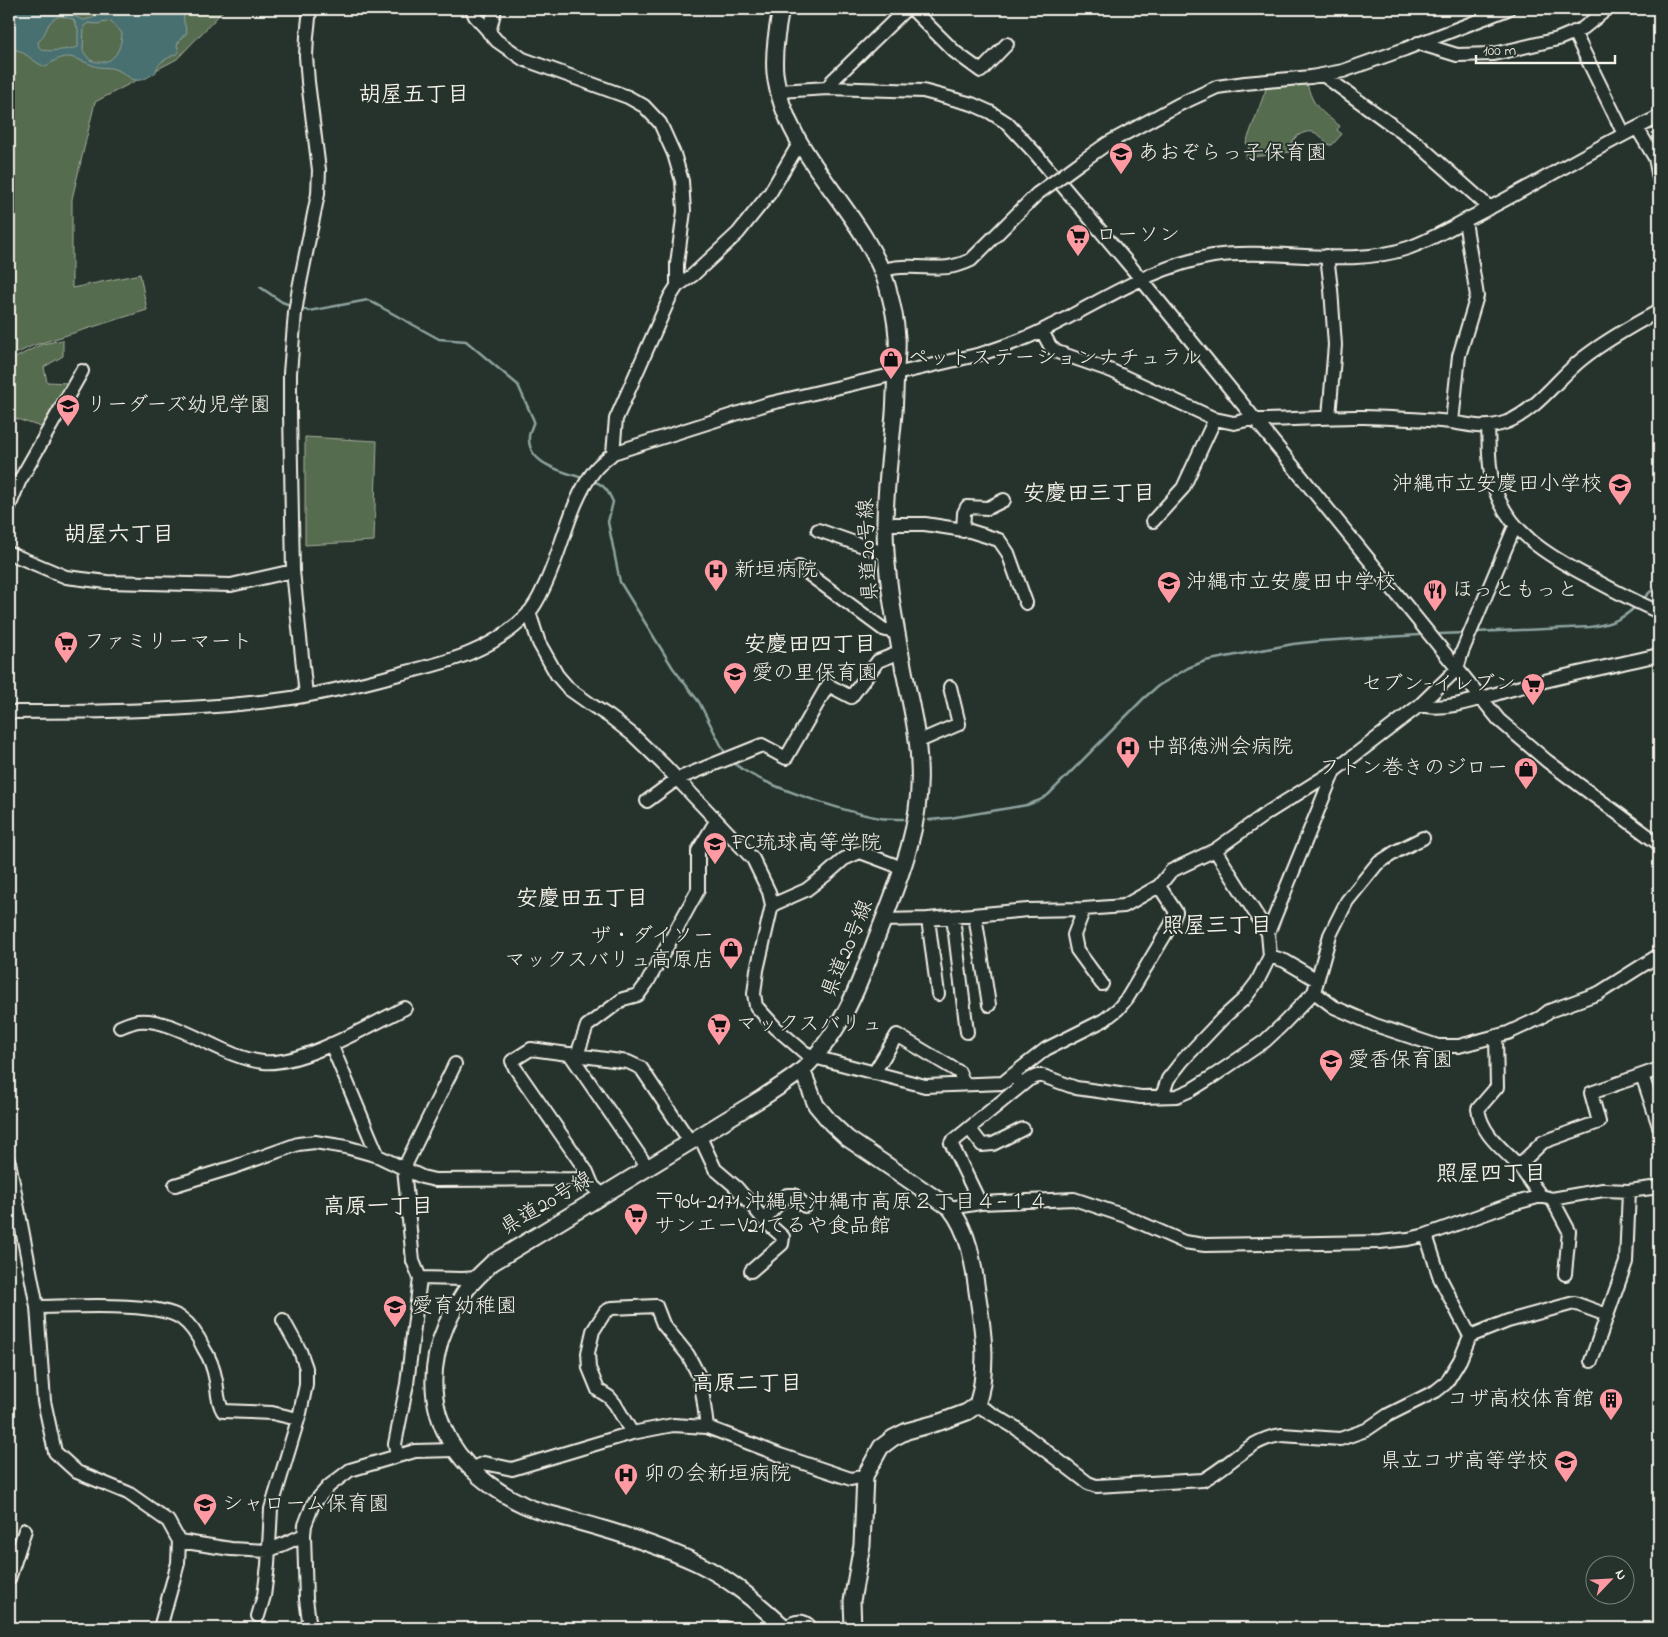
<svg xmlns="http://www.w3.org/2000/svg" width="1668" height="1637" viewBox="0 0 1668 1637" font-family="'Indie Flower','Klee One',sans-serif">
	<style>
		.green { fill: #576c50; stroke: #a6ae9c }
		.water { fill: #4a6f6f; stroke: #8ea39f; fill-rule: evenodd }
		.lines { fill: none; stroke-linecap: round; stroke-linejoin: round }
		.stream { stroke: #8ea39f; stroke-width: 2.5 }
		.minor-casing { stroke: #f4f1e8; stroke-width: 16 }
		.major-casing { stroke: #f4f1e8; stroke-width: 19 }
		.minor { stroke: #26332d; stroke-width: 12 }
		.major { stroke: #26332d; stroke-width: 15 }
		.minor-bridge-casing { stroke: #f4f1e8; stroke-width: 16; stroke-linecap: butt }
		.minor-bridge { stroke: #26332d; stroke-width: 12 }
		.labels { text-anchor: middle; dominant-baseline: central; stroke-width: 4; stroke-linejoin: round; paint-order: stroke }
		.poi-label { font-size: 21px; fill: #f4f1e8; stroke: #26332d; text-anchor: start }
		.street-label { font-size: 21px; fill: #f4f1e8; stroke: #26332d }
		.neighbourhood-label { font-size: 22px; font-weight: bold; fill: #f4f1e8; stroke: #26332d }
	</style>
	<rect width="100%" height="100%" fill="#26332d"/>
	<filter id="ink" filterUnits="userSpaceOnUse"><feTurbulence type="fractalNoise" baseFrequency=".02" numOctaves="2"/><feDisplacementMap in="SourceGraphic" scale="10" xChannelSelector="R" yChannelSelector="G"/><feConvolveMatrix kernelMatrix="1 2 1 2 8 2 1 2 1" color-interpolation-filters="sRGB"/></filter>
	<g filter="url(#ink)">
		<path class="green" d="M9,9H225L177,59L95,102L72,199V288L140,274L147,310L32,346L9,357Z
			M1306,78C1311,105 1319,110 1340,126L1337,130L1342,134L1332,145H1329C1320,135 1313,127 1299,135C1292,139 1290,145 1290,152L1245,158L1249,147L1246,143L1269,81Z
			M63,340V356L44,367L47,382L69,383L41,427L14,418H9V361L42,344Z
			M305,437L377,441L374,541L305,545Z"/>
		<path class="water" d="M9,9H51L54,13H67L83,20L92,18L101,13L103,9H183L184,22L187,33L182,37L177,45L179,52C171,58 157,60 156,72C130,91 131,72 111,68C104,67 98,68 92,65C72,57 65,51 46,67C33,63 24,49 9,48ZM61,16L73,19L78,29V47C71,49 45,53 41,49C39,48 38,44 38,42C49,32 45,20 61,16ZM111,21L122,33C121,53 111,68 90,60L83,51L84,26L88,23L97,24Z"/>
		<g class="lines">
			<path class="stream" d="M260,287L282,302L293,306
				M300,308L309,311L368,300L439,339L466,341L518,385L534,421C532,427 528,434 529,440C530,465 564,472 583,478
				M593,481C605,485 608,491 613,502L608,522L620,582L673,668L699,702L726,755
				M1642,600L1651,591L1659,589
				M1475,632L1590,627C1610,624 1622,620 1636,606
				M1439,634L1465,633
				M732,761C754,784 847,812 880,818C887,819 896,819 903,819
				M929,820L950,818L1027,805L1040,800L1048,795L1144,698L1158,686L1188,668L1205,661L1293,644L1320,641L1420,635"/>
			<g class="minor-casing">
				<path id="minor" d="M472,9L475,16L497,41L523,59L628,97L644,106L660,123L674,154L682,181L684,211L677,264V286
					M912,9L955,52L981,71L1007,44
					M1574,32L1624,134
					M489,33L495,9
					M1418,43L1457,55L1494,54L1558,39L1582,29L1607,9
					M1323,75L1418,144L1490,208
					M828,88L832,81L906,9
					M779,91L828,88L923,91L972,104L990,112L1007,123L1035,153L1141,279L1499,720L1547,761L1659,844
					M1637,128L1655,158L1659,178
					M1081,162L1108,143L1178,105L1217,87L1245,83L1311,77L1343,71L1405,49L1508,9
					M1327,256L1331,289L1335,345L1329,417
					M882,270C888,269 895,267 901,267C928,265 944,273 971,260L1037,194
					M1042,331L1050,346L1057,352L1112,371L1215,419L1234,423L1247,420C1286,421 1325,416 1364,417C1393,418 1422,419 1451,422C1472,425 1485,430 1507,422C1537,410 1557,379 1582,359C1606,340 1633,325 1659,311
					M1452,422L1459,356L1477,296L1465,221
					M1488,427C1489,445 1488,466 1493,483C1506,532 1550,557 1591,578C1613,590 1636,602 1659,612
					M613,453L616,419L670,297L677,286L693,275L738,233L770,193L800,142
					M9,507L19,482L82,371
					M1153,521L1183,488L1215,419
					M885,524H925L970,531L999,540L1008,553L1026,603
					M818,530L886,554
					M963,531L964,513L967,507L988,508L1004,500
					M9,553L66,577L107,582L231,585L293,571
					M799,567L883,629L897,633
					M529,612L539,643L557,675L569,689L593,706L610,717L633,735L664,765L753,859L769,892L772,905L757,970L754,994L756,1006L776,1028L804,1052L814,1057L925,1086L1003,1083L1014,1074
					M306,695L293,571L290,413V373L295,313L299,288L318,194L319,170L308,82L306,56L307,36L310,9
					M1420,705C1450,712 1485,696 1513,689C1561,676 1611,666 1659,655
					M9,712C99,712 188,711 277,700C318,695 359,685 399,674C448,662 491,652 527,615C534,607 539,598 543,589C562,552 569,503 594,471C599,464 607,459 613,453L767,404L981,354C1005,346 1029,338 1051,326C1104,300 1153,266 1213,256C1278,247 1346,269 1408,248C1428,241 1447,230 1466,220C1531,188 1593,148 1659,117
					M917,742L959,724L950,687
					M647,801L677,779L762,745L786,758L828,685L851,697L878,661L901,652
					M1215,850L1268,933
					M772,905L806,890L827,874L844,859L860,852L892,864L902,870
					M1084,909L1074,935L1077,950L1102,984
					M975,915L989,1005
					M953,917L967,1032
					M928,919L938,994
					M883,920L928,919L1028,910L1084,909L1124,906L1159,886L1171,871L1215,850L1267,813L1334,771L1420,705L1457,669L1462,652L1515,526
					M1270,956L1285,961L1317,980
					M1314,992L1334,1007L1375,1025L1438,1046H1459L1508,1033L1540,1018L1549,1011L1599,993L1659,955
					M120,1027C125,1025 132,1022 138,1021C175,1017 222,1058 263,1062C301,1066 370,1025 405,1008
					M1496,1036L1497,1087L1478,1109C1482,1135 1502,1148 1518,1165C1526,1175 1533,1186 1541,1196
					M331,1044L378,1156
					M570,1054L648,1168
					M577,1055L587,1026L623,999L638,995L647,983L698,890V851L716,821
					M874,1073L897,1035L959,1072L964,1084
					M1642,1075L1659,1126
					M1017,1080L1014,1074L1046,1049L1104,1020L1118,1009L1128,997L1171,925L1176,912L1159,886
					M1162,1096L1168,1079L1183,1060L1223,1018L1244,999L1257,982L1270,956L1268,933L1334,771
					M969,1128L982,1145L993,1144L1023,1129
					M700,1137L715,1169L736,1187L766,1222L783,1237L782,1244L751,1271
					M9,1162L37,1307L44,1401L55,1452L77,1472L128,1493L168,1521L179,1541L231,1549L268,1551L304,1535
					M1518,1166L1543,1142L1599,1122L1591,1093L1659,1069
					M592,1184L587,1172L515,1068L512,1061L531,1049L628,1062L641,1068L691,1143
					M175,1185L234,1167L298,1144L315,1142L346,1147L378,1156L422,1177L435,1180L585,1179L603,1195
					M1552,1199L1569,1231L1565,1274
					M980,1203L951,1143L1028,1080L1037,1076H1043L1076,1088L1141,1097L1177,1096L1191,1090L1215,1075L1265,1041L1281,1026L1314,992L1330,935L1347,901L1377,864L1397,851L1423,838
					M950,1208L980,1203L1074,1199L1125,1216L1184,1242L1205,1245L1380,1242L1408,1239L1426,1235L1509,1205L1541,1196L1552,1199L1603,1190L1629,1191L1659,1187
					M764,1219L787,1195H794L805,1206
					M1426,1235L1440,1278L1470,1336
					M420,1278L462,1279L478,1278
					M37,1307C69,1307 157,1301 181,1318C191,1325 199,1338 204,1349C210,1358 214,1370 216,1381C218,1392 217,1401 223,1411L272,1413L298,1419
					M1591,1361L1626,1262L1629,1191
					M977,1405L1016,1428L1088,1483L1096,1486L1203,1480C1230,1466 1250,1438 1282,1435L1340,1439L1366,1430L1388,1415L1436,1391L1446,1383L1460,1360L1470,1336L1508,1321L1574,1303L1607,1315
					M632,1433L615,1404L609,1397L598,1390L589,1368L588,1353L593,1331L605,1312L612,1308L656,1306L663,1324L688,1355L699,1376L703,1397L707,1427
					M397,1456L395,1444L407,1384L420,1278L413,1261L404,1168L455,1064
					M470,1469L484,1463L512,1469L632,1433L673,1425L707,1427L780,1455L851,1479L865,1476
					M9,1579L25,1530
					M258,1616L264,1596L268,1565L271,1509L300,1413L306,1385V1368L300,1351L283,1320
					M160,1628L178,1563L179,1541
					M310,1628L306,1599L304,1535L305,1525L313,1504L329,1486L350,1470L415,1451L455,1450
					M722,1628H725"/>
			</g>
			<g class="major-casing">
				<path id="major" d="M781,9C777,29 773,52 775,73C784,155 863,209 887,285C892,302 896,319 897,337C898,349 896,361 896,372C895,386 895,400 894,413C891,450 885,488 885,525C885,573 895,623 904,671C910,701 918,732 919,764C923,825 898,883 876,939C863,974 850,1010 828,1040C820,1050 811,1063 801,1071C789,1081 775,1089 762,1098L492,1263C483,1272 471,1282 464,1293C407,1377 433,1462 524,1505C541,1513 561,1516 579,1522C619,1533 659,1545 697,1563C730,1579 758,1603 785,1628
					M802,1070L816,1105L831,1123L847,1138L950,1208C969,1232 973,1261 977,1291C983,1329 989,1367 977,1405L967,1412L940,1422L907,1431L893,1438L881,1447L865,1476L862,1545L852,1601L853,1628
					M788,1628C795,1622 803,1621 809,1628"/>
			</g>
			<use href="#minor" class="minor"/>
			<use href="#major" class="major"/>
			<g class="minor-bridge-casing">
				<path id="minor-bridge" d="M1037,194L1081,162"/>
			</g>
			<use href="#minor-bridge" class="minor-bridge"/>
		</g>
	</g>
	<defs>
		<g id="school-pin" transform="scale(1.25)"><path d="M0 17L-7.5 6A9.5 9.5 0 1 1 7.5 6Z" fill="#ff9aa2" stroke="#26332d"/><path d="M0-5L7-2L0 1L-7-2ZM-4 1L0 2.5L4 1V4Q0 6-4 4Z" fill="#111"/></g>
		<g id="supermarket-pin" transform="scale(1.25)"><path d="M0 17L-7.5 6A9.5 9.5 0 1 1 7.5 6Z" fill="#ff9aa2" stroke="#26332d"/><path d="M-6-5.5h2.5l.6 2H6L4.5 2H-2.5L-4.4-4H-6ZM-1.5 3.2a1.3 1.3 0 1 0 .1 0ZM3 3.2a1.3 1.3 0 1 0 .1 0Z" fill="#111"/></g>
		<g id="shop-pin" transform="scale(1.25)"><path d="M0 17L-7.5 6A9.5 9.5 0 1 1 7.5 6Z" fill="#ff9aa2" stroke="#26332d"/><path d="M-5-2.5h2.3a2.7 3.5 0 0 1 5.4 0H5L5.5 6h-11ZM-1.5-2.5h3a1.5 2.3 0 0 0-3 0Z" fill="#111"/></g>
		<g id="hospital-pin" transform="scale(1.25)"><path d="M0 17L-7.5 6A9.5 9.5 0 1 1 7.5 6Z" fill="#ff9aa2" stroke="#26332d"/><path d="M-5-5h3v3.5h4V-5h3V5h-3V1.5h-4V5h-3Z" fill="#111"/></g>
		<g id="restaurant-pin" transform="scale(1.25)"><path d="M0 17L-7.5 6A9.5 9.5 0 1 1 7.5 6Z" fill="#ff9aa2" stroke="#26332d"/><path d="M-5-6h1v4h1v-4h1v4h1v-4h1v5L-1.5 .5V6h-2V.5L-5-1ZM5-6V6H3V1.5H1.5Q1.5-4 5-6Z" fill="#111"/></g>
		<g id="building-pin" transform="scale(1.25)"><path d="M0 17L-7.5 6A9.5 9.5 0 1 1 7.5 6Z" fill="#ff9aa2" stroke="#26332d"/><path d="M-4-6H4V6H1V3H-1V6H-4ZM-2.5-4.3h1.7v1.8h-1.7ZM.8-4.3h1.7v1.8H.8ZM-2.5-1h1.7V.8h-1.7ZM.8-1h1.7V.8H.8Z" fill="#111"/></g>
	</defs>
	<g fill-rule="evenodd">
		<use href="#school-pin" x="1121" y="154"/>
		<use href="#supermarket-pin" x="1078" y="236"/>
		<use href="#shop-pin" x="891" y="359"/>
		<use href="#school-pin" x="68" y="406"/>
		<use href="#school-pin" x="1620" y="485"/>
		<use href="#hospital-pin" x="716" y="571"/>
		<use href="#school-pin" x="1169" y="583"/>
		<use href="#restaurant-pin" x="1435" y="591"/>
		<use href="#supermarket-pin" x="66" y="643"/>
		<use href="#school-pin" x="735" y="674"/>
		<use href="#supermarket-pin" x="1533" y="685"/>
		<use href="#hospital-pin" x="1128" y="748"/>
		<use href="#shop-pin" x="1526" y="769"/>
		<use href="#school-pin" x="715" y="844"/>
		<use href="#shop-pin" x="731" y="949"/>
		<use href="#supermarket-pin" x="719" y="1025"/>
		<use href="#school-pin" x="1331" y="1061"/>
		<use href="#supermarket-pin" x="636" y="1215"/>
		<use href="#school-pin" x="395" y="1307"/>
		<use href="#building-pin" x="1611" y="1400"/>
		<use href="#school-pin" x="1566" y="1462"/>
		<use href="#hospital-pin" x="626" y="1475"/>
		<use href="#school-pin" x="205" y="1505"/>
	</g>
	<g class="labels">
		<g class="poi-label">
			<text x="1138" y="154">あおぞらっ子保育園</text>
			<text x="1096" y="236">ローソン</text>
			<text x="908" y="359">ペットステーションナチュラル</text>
			<text x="86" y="406">リーダーズ幼児学園</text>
			<text x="1602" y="485" text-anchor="end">沖縄市立安慶田小学校</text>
			<text x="734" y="571">新垣病院</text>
			<text x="1186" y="583">沖縄市立安慶田中学校</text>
			<text x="1452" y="591">ほっともっと</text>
			<text x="84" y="643">ファミリーマート</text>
			<text x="752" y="674">愛の里保育園</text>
			<text x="1516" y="685" text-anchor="end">セブン-イレブン</text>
			<text x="1146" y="748">中部徳洲会病院</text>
			<text x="1508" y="769" text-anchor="end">フトン巻きのジロー</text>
			<text x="732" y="844">FC琉球高等学院</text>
			<text x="714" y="937" text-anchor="end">ザ・ダイソー<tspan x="714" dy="24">マックスバリュ高原店</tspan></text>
			<text x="736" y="1025">マックスバリュ</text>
			<text x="1348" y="1061">愛香保育園</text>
			<text x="654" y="1203">〒904-2171 沖縄県沖縄市高原２丁目４−１４<tspan x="654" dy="24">サンエーV21てるや食品館</tspan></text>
			<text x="412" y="1307">愛育幼稚園</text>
			<text x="1594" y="1400" text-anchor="end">コザ高校体育館</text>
			<text x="1548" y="1462" text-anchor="end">県立コザ高等学校</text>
			<text x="644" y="1475">卯の会新垣病院</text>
			<text x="222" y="1505">シャローム保育園</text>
		</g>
		<g class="street-label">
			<text transform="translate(869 550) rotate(-93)">県道20号線</text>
			<text transform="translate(848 949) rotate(-68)">県道20号線</text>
			<text transform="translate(547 1204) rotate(-31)">県道20号線</text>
		</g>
		<g class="neighbourhood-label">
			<text x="414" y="96">胡屋五丁目</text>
			<text x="1089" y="495">安慶田三丁目</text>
			<text x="119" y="536">胡屋六丁目</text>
			<text x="810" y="646">安慶田四丁目</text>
			<text x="582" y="900">安慶田五丁目</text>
			<text x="1217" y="927">照屋三丁目</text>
			<text x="1491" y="1175">照屋四丁目</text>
			<text x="378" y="1208">高原一丁目</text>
			<text x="747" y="1385">高原二丁目</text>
		</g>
	</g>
	<rect width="1668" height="1637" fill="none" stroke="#26332d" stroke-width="30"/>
	<rect x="15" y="15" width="1638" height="1607" fill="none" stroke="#f4f1e8" stroke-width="2" filter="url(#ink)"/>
	<g transform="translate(1610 1580) rotate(65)"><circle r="24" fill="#26332d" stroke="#787f78"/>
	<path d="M0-4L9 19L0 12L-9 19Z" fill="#ff9aa2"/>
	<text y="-8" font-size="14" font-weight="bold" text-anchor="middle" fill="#f4f1e8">N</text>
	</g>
	<path d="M1476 55v8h139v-8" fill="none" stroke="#f4f1e8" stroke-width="2.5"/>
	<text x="1483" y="55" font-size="15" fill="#f4f1e8" stroke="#26332d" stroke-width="4" paint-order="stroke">100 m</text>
</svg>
